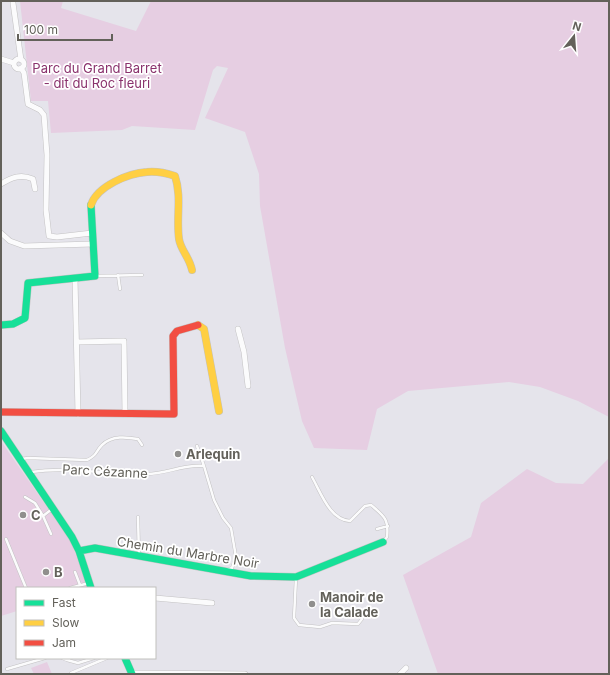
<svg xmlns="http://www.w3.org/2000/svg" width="610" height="675" viewBox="0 0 610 675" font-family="Inter,sans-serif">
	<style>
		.green { fill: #e6cee2 }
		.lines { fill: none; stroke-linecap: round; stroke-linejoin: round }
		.lane-casing { stroke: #c3c2c3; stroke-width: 3.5 }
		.street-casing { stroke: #c3c2c3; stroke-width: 6 }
		.fast-casing { stroke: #c3c2c2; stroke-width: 8 }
		.slow-casing { stroke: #c3c2c2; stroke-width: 8 }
		.jam-casing { stroke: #c3c2c2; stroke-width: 8 }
		.lane { stroke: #fbfbfc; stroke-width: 2.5 }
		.street { stroke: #fbfbfc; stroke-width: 5 }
		.fast { stroke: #16e098; stroke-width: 7 }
		.slow { stroke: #ffcf43; stroke-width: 7 }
		.jam { stroke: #f24e42; stroke-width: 7 }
		.poi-dot { fill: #908f8d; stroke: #fff; stroke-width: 1.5 }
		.labels { text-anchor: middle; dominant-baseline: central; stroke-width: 3.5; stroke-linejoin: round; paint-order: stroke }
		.park-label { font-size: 13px; fill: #8a326d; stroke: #fff }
		.poi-label { font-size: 13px; font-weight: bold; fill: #63615a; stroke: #fff; text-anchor: start }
		.street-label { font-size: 13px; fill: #63615a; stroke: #fff }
	</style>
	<rect width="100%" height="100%" fill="#e5e4eb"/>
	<path class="green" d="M20,1H63L61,8L136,31L151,1H609V417L578,401L540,387L509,382L408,391L377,409L367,450L314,448L302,421L285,348L260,206L259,174L245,132L205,118L228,68L217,66L213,70L195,130L132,126L122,130L51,133L48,101H31Z
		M1,441L70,540L88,586L83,588H17V611L1,616Z
		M609,458V674H438L403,575L471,537L481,503L527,469L556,483L583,484Z
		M47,662L52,674H34L31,668Z"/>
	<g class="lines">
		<g class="lane-casing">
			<path id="lane" d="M118,275L120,289
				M95,276L142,275
				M197,446L204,466
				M21,459L28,458L87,460C98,455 95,452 102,445C112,435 127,437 138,439L142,445
				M31,472C70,466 107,475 147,474C166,474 184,464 204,466L214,500L223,518L231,528L236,557L232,568L227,570
				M312,477C321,493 330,520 350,521L365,506L371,505C384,516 389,519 387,537L383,542
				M25,497L35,503L43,516
				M138,517L139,556
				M377,529L388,526
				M51,534L43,516L52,509
				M6,539L26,588
				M75,572L80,585
				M296,578L294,618L299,625L320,627L332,623L358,624L362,619
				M70,588L89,583
				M62,658L67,660
				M70,658L67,660L78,663L94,658
				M7,669L45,658
				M71,673L107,658"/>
		</g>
		<g class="street-casing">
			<path id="street" d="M13,3L21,60
				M1,59L14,63
				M14 64a5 5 0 1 1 10 0a5 5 0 1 1-10 0Z
				M21,68L24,73L28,104L40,110L44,115L47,155L46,210L49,236L57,237L92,233
				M1,184C12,177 21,174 33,179L35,189
				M1,233L10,241L24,246L93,244
				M75,278L78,414
				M238,329L244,352L248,386
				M77,342L124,341L125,414
				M155,598L212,603
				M131,673L245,674
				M400,674L406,668"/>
		</g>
		<g class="fast-casing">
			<path id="fast" d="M1,325L13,324L25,318L28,283L95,276L91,205
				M1,431L72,537L79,551L91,588
				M79,551L95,548L251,576L296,577L383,542
				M125,658L132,674"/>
		</g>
		<g class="slow-casing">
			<path id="slow" d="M91,205C97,186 129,173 147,172C157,171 166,173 175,176C182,197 176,217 179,239C181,251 189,256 192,270
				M198,325L204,329L219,411"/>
		</g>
		<g class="jam-casing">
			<path id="jam" d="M1,412L174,414L173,336L177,331L198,325"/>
		</g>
		<use href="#lane" class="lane"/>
		<use href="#street" class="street"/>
		<use href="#fast" class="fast"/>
		<use href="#slow" class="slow"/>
		<use href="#jam" class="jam"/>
	</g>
	<g class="poi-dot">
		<circle cx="178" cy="454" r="4"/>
		<circle cx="23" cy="515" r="4"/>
		<circle cx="46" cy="572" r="4"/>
		<circle cx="312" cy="604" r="4"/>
	</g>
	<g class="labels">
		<g class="park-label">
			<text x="97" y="68">Parc du Grand Barret<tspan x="97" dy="15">- dit du Roc fleuri</tspan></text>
		</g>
		<g class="poi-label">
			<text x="186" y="454">Arlequin</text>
			<text x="31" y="515">C</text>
			<text x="54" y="572">B</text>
			<text x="320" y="597">Manoir de<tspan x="320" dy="15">la Calade</tspan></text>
		</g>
		<g class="street-label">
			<text transform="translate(105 471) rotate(3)">Parc Cézanne</text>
			<text transform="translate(188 552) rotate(9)">Chemin du Marbre Noir</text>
		</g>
	</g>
	<rect width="610" height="675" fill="none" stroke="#63615a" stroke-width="4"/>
	<rect x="16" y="587" width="140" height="72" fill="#ffffff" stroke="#c1c0bd"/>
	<rect x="24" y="600" width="20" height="6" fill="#16e098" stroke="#c1c0bd"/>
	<text x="52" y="607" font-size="12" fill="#63615a">Fast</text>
	<rect x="24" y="620" width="20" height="6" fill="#ffcf43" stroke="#c1c0bd"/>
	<text x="52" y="627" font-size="12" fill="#63615a">Slow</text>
	<rect x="24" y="640" width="20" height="6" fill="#f24e42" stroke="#c1c0bd"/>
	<text x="52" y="647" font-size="12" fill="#63615a">Jam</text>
	<g transform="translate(574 36) rotate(17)" stroke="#ffffff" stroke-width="3" paint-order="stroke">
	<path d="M0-3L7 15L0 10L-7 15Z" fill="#63615a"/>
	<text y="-6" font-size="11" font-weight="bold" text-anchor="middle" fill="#63615a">N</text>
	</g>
	<path d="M18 34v6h94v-6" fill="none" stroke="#63615a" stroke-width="2"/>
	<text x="24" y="34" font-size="12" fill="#63615a" stroke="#ffffff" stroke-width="3" paint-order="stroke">100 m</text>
</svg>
